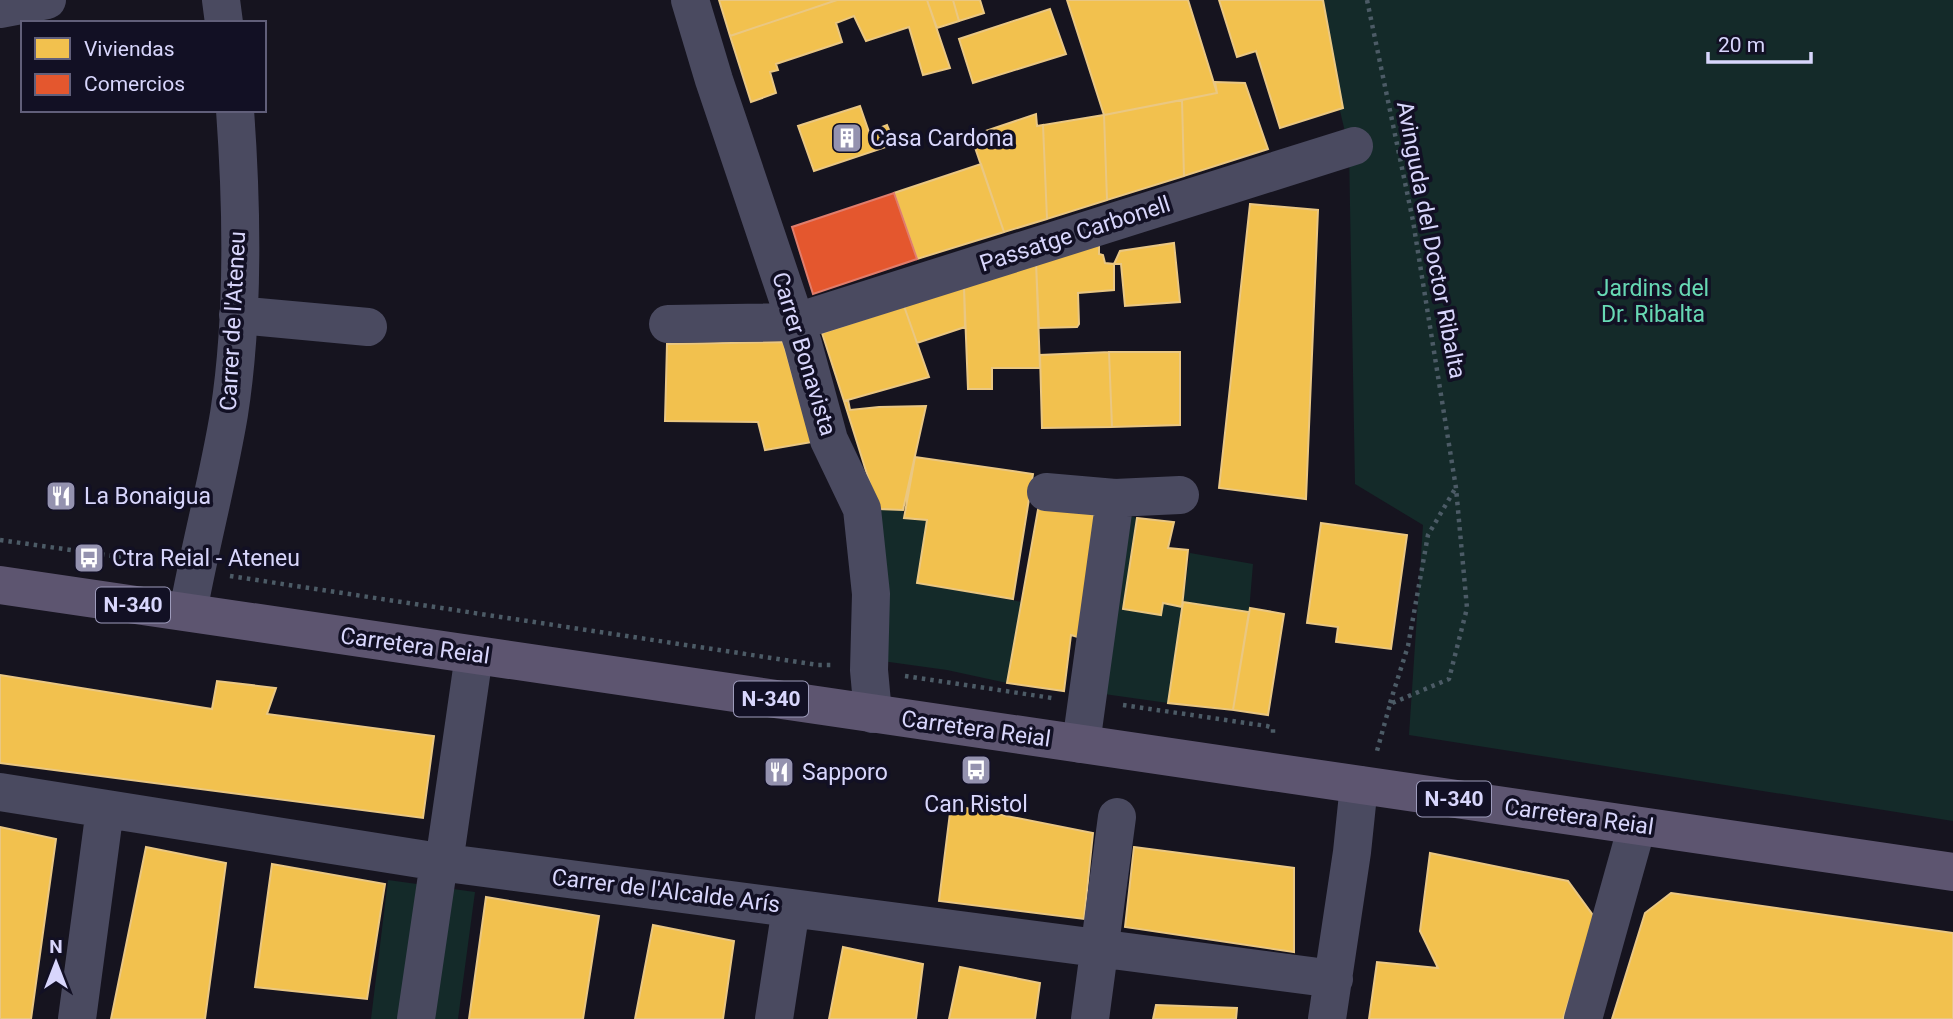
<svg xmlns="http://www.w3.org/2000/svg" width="1953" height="1019" viewBox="0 0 1953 1019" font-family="Roboto,sans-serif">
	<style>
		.green { fill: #142a29 }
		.homes { fill: #f2c14e; stroke: #eac782; stroke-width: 2 }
		.shops { fill: #e4572e; stroke: #e07d6c; stroke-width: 2 }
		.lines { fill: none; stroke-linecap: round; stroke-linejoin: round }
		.path { stroke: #4c5b66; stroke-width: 4.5; stroke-dasharray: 3.5 5; stroke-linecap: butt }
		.minor { stroke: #4a4a60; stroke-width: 38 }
		.major { stroke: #5d5570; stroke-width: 38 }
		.labels { text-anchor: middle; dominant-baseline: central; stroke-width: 7; stroke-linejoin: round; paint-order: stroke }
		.shield { fill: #121024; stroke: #9d9bbb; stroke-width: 2 }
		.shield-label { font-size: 21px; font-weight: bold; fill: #d8d6fc }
		.poi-label { font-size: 23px; fill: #d8d6fc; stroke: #121024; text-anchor: start }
		.street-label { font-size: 23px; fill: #d8d6fc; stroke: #121024 }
		.park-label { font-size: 23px; fill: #67d8b4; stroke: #121024 }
	</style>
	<rect width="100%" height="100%" fill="#16141f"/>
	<path class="green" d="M1314,0H1953V821L1409,735L1423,525L1355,484L1349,149Z
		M878,509L903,510L904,518L927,520L917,583L1022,602L1007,683L947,670L882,661Z
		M1130,516L1137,518L1123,609L1160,615L1163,603L1182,607L1168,703L1104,694Z
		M1190,553L1253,564L1249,612L1183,602Z
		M388,880L475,892L458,1019H371Z"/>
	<path class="homes" d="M719,0H837L730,36Z
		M837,0H927L950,68L923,75L909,27L866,41L854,16L836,23L842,42L776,64L778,70L770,72L776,93L751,102L730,36Z
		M927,0H953L959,21L937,28Z
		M953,0H980L984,13L959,21Z
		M1067,0H1188L1217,93L1104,115Z
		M1219,0H1323L1343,108L1280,128L1256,51L1237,57Z
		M1050,9L1066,54L973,83L959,39Z
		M1215,82L1245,83L1268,149L1184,176L1182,100L1217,93Z
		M1182,100L1184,176L1107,200L1104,115Z
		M860,106L869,132L887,125L895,144L814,171L798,126Z
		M1036,114L1037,126L1043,125L1047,219L1004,232L971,136Z
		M1104,115L1107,200L1047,219L1043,125Z
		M981,164L1004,232L917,259L894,193Z
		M1250,204L1318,210L1306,499L1219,488Z
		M1099,243V254L1103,255L1105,263L1114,264V290L1078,293L1079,324L1077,327L1039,328L1036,262Z
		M1174,243L1180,302L1125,306L1121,264H1114L1120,251Z
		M1036,262L1040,368H992V389H968L964,287Z
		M964,287L965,327L917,343L904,306Z
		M904,306L929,377L844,401L822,333Z
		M783,342L812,442L765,450L758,422L665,421L667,344Z
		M1109,352L1112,427L1042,428L1040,355Z
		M1109,352H1180V425L1112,427Z
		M848,400L850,410L879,407L926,406L903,510L878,509L844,401Z
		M915,457L1033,474L1013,599L917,583L927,520L904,518Z
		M1039,504L1083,507L1098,519L1081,638L1071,635L1064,691L1007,683Z
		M1137,518L1174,522L1168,548L1188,550L1182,607L1163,603L1161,615L1123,609Z
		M1321,523L1407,535L1391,649L1336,642L1338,627L1307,623Z
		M1183,602L1249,612L1233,710L1168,703Z
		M1250,608L1284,614L1268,715L1233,710Z
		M0,675L212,709L217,681L276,688L267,714L434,736L423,818L0,763Z
		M951,805L1093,833L1084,919L939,901Z
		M0,827L56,839L31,1019H0Z
		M146,847L226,863L205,1019H111Z
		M1134,847L1294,868V952L1125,927Z
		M1430,853L1568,881L1595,918L1563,1019H1369L1377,962L1438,968L1420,931Z
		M272,864L385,884L367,999L255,987Z
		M1671,893L1953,933V1019H1612L1645,913Z
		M486,897L599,916L583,1019H469Z
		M653,925L734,941L723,1019H635Z
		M843,947L923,964L916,1019H829Z
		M960,967L1040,983L1035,1019H949Z
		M1156,1005L1237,1008L1236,1019H1153Z"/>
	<path class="shops" d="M894,193L917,259L813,294L792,227Z"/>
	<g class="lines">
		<path class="path" d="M1367,0L1413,221L1456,488L1467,608L1449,679L1390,704L1377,751
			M0,540L163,563
			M230,576L818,665H834
			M905,676L1052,698
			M1390,703L1408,646L1428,535L1455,489
			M1123,705L1267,726L1273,728V736"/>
		<path class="minor" d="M221,0L224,23
			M690,0L714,80L803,344L829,440L862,509L871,594L869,670L873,714
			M0,9L47,0
			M238,315L368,327
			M668,324L796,322L1354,146
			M1046,492L1115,498L1180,495
			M188,612C200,546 218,480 229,414C244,318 242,207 235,110
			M1081,744L1115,498
			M0,792L439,862L1334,979
			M444,863L474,655
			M77,1019L105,809
			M416,1019L439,862
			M774,1019L791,908
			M1090,1019L1117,817
			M1327,1019L1352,852L1359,785
			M1583,1019L1637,826"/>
		<path class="major" d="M0,585L1953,872"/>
	</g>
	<defs>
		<g id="building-square" transform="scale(1.575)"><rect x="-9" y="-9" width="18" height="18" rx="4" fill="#9492af" stroke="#121024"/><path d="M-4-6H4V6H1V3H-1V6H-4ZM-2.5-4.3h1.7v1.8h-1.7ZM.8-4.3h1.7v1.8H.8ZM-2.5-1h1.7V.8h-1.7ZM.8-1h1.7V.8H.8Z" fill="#fff"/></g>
		<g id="restaurant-square" transform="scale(1.575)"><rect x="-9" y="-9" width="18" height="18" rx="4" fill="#9492af" stroke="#121024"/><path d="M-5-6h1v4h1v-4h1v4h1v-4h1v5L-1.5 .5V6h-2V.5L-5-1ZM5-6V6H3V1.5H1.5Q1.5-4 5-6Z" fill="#fff"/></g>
		<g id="bus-square" transform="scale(1.575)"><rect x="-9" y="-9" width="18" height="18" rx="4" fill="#9492af" stroke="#121024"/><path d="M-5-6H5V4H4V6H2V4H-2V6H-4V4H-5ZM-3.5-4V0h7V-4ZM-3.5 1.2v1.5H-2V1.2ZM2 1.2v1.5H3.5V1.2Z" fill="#fff"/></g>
	</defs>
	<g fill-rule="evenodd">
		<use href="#building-square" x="847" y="138"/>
		<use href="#restaurant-square" x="61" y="496"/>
		<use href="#bus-square" x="89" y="558"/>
		<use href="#bus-square" x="976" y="770"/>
		<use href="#restaurant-square" x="779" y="772"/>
	</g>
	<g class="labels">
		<g class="shield">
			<rect x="96" y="587.5" width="74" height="35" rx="5"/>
			<rect x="734" y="681.5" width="74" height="35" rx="5"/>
			<rect x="1417" y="781.5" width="74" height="35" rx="5"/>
		</g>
		<g class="shield-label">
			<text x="133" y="605">N-340</text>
			<text x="771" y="699">N-340</text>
			<text x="1454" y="799">N-340</text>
		</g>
		<g class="poi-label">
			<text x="870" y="138">Casa Cardona</text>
			<text x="84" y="496">La Bonaigua</text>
			<text x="112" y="558">Ctra Reial - Ateneu</text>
			<text x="802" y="772">Sapporo</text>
			<text x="976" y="804" text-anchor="middle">Can Ristol</text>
		</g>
		<g class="street-label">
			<text transform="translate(1075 234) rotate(-18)">Passatge Carbonell</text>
			<text transform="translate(1431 240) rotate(79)">Avinguda del Doctor Ribalta</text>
			<text transform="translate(233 321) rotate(-87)">Carrer de l'Ateneu</text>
			<text transform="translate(804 354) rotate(73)">Carrer Bonavista</text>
			<text transform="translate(415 646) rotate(8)">Carretera Reial</text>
			<text transform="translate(976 729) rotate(8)">Carretera Reial</text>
			<text transform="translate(1579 817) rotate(8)">Carretera Reial</text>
			<text transform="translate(666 891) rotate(7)">Carrer de l'Alcalde Arís</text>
		</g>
		<g class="park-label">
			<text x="1653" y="288">Jardins del<tspan x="1653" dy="26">Dr. Ribalta</tspan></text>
		</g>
	</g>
	<rect x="21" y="21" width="245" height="91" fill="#121024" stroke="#615f7a" stroke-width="2"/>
	<rect x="35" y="38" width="35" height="21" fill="#f2c14e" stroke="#615f7a" stroke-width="2"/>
	<text x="84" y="56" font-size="21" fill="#d8d6fc">Viviendas</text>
	<rect x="35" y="74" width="35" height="21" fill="#e4572e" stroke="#615f7a" stroke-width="2"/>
	<text x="84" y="91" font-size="21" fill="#d8d6fc">Comercios</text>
	<g transform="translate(56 963)" stroke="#121024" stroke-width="5" paint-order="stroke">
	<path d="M0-5L12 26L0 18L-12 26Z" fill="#d8d6fc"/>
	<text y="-10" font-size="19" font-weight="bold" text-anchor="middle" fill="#d8d6fc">N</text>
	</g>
	<path d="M1708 52v10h103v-10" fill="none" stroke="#d8d6fc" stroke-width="3.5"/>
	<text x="1718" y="52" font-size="21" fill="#d8d6fc" stroke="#121024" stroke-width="5" paint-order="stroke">20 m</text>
</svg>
